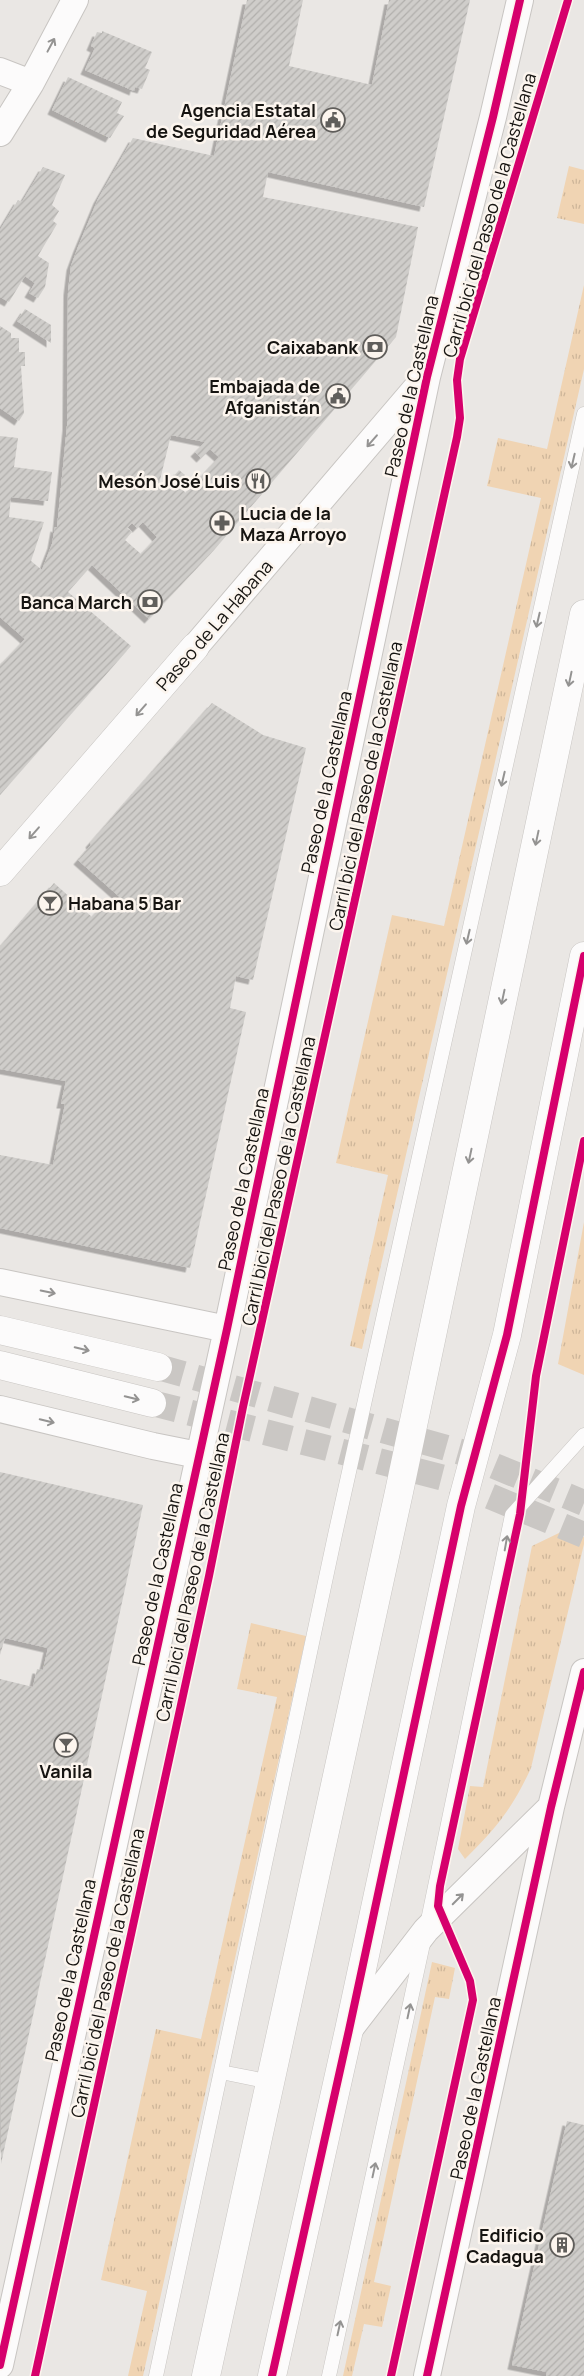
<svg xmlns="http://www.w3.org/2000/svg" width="584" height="2376" viewBox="0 0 584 2376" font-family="Manrope,sans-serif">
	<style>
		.grass { fill: url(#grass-tufts) }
		.building { fill: url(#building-hatch); fill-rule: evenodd; filter: url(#shadow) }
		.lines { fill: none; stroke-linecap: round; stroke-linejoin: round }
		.minor-tunnel { stroke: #cac7c4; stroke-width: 26; stroke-dasharray: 26 13; stroke-linecap: butt }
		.service-casing { stroke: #c8c5c2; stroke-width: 15 }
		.minor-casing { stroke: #c8c5c2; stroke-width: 28 }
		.tertiary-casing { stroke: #c8c5c2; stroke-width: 29 }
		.trunk-casing { stroke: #c8c5c2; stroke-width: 29 }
		.service { stroke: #fcfbfb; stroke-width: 14 }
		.minor { stroke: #fcfbfb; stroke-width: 26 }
		.tertiary { stroke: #fcfbfb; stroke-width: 28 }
		.trunk { stroke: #fcfbfb; stroke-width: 28 }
		.cycleway-casing { stroke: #fcf5ee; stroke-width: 11 }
		.cycleway { stroke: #d6006c; stroke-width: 8 }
		.oneway { stroke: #949392 }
		.labels { text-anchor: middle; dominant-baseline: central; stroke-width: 5; stroke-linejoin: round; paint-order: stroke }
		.poi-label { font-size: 18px; font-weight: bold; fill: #161411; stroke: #fcf5ee; text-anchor: end }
		.street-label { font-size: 18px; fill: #161411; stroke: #fcf5ee }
	</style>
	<defs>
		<pattern id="grass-tufts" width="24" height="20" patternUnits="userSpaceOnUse" patternTransform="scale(1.25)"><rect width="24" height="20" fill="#f0d4b3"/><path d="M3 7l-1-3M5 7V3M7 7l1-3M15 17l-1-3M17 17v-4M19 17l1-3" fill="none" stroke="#cdb599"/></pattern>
		<pattern id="building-hatch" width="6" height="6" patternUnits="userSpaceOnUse" patternTransform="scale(1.25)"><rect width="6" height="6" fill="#cfcdca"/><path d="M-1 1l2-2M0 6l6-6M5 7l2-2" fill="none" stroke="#b1afac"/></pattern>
		<filter id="shadow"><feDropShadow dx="-4.5" dy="4.5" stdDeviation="0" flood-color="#0004"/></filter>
	</defs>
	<rect width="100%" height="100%" fill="#eae7e4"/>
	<path class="grass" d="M569,166L584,170V224L557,218Z
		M584,285V369L362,1349L350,1346L388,1175L336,1163L392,915L444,926L541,498L487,486L498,438L547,449Z
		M584,1222V1375L558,1364Z
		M561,1532L584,1537V1544L531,1768C512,1809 497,1827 465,1859L458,1849L470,1786L483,1787L532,1546Z
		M251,1623L306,1636L143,2376H128L147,2291L101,2280L156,2029L201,2039L277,1697L237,1689Z
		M432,1962L455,1968L449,1999L435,1997L374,2282L391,2286L382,2327L364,2324L352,2376H343Z"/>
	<path class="building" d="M247,0H303L289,66L372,85L389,0H470L424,207L268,172L263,197L418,227L396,337L214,550L149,619L92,565L68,592L131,646L0,795V665L25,639L0,617V436L18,438L14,467L52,472L48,501L11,497L9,517L44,522L31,561L42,570L52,544L55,527L57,528L67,426L68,291L71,266L78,247L98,199L133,138L214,156ZM171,435L205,442L195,452L201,458L210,449L219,457L186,493L177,485L185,475L179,470L163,488L159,484ZM143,522L157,537L141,554L125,540L132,532L127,528L132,523L137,528Z
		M102,31L152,52L145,68L150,70L142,89L135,87L134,91L85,70L95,48L91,46L97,32L102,33Z
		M68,77L122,102L117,113L124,116L110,138L52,110Z
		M43,167L65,175L52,205L59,211L53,221L57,224L38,256L49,263L45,287L38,298L29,293L35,283L25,276L9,302L0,297V230L18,200L22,202Z
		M25,309L51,325V343L17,321Z
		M0,326L11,333V338H19V352H25V366H21L24,413L19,421L0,408Z
		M212,703L263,735L306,748L253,980L236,976L230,1008L246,1012L190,1268L0,1228V1155L53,1165L65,1104H61L66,1081L0,1069V947L54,883L92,917L109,898L125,913L131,907L78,860L91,845L90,843Z
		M0,1472L143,1505L1,2164L0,1679L33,1687L37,1669L43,1670L48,1648L5,1638L0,1655Z
		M567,2121L584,2125V2376H546L547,2372L512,2365Z"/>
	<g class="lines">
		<path class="minor-tunnel" d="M158,1367L461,1452L584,1503
			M152,1403L448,1479L584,1535"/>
		<g class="service-casing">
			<path id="service" d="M221,2072L271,2082
				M156,2376L335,1535L584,414
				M329,2376L426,1930L512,1515L584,1435"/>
		</g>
		<g class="minor-casing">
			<path id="minor" d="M0,71L31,83
				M0,133L31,83L75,0
				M195,647L424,379
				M0,1282L227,1329
				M0,1409L153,1446L198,1455
				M349,2030L426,1930L551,1807
				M0,2365L227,1329L427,377L493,117L520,0
				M427,2376L551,1807L584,1672"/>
		</g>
		<g class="tertiary-casing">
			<path id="tertiary" d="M0,872L195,647
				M0,1330L158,1367
				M0,1365L152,1403"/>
		</g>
		<g class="trunk-casing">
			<path id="trunk" d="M206,2376L399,1492L584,614
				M272,2376L349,2030L461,1506L507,1335L584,956"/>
		</g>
		<use href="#service" class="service"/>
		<use href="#minor" class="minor"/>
		<use href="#tertiary" class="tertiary"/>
		<use href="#trunk" class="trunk"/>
		<g class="cycleway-casing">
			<path id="cycleway" d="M0,2365L227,1329L427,377L493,117L520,0
				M35,2376L209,1576L243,1407L457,437L460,418L457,380L460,359L568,0
				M272,2376L349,2030L461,1506L507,1335L584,956
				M391,2376L473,2000L470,1981L438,1906L440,1886L520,1514L536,1376L584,1141
				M427,2376L551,1807L584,1672"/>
		</g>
		<use href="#cycleway" class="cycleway"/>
	</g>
	<defs><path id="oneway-shaft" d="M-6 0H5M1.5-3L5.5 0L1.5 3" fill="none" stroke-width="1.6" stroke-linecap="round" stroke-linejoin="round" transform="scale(1.25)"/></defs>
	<g class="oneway">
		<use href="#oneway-shaft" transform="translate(51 45) rotate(-62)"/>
		<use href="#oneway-shaft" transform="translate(372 441) rotate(131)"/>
		<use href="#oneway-shaft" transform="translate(573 461) rotate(103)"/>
		<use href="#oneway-shaft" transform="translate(538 620) rotate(103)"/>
		<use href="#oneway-shaft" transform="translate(570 679) rotate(102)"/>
		<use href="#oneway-shaft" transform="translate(141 710) rotate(131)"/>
		<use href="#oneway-shaft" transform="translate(503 779) rotate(103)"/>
		<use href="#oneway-shaft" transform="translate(34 833) rotate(131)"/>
		<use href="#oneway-shaft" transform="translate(537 838) rotate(102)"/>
		<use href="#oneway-shaft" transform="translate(468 937) rotate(103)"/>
		<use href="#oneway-shaft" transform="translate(503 997) rotate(102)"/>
		<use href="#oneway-shaft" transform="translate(470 1156) rotate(102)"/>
		<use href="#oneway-shaft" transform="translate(48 1292) rotate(12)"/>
		<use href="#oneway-shaft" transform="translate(82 1349) rotate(13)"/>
		<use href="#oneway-shaft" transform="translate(132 1398) rotate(14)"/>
		<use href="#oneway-shaft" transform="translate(47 1421) rotate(14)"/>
		<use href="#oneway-shaft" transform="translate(506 1543) rotate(-80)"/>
		<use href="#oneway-shaft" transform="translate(458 1899) rotate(-45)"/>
		<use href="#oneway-shaft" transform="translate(409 2011) rotate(-78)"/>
		<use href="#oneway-shaft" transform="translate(374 2170) rotate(-78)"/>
		<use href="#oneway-shaft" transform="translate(339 2328) rotate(-78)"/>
	</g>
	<defs>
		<g id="civic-ring" transform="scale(1.25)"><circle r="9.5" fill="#fcf5ee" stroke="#605e5b" stroke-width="1.5"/><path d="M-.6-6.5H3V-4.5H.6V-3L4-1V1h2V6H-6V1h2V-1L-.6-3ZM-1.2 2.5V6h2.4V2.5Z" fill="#605e5b"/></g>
		<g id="bank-ring" transform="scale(1.25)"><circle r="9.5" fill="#fcf5ee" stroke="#605e5b" stroke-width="1.5"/><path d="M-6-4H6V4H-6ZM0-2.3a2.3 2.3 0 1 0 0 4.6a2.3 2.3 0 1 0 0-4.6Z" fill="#605e5b"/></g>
		<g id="restaurant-ring" transform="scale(1.25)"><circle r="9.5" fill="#fcf5ee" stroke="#605e5b" stroke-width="1.5"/><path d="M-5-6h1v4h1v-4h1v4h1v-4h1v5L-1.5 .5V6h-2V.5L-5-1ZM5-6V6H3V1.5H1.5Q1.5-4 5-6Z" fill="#605e5b"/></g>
		<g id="pharmacy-ring" transform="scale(1.25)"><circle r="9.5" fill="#fcf5ee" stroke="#605e5b" stroke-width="1.5"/><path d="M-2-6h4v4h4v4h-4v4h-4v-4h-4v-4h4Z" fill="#605e5b"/></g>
		<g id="bar-ring" transform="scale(1.25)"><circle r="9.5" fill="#fcf5ee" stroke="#605e5b" stroke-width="1.5"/><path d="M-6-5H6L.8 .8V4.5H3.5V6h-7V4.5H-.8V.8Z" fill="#605e5b"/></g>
		<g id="building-ring" transform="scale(1.25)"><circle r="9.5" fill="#fcf5ee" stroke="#605e5b" stroke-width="1.5"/><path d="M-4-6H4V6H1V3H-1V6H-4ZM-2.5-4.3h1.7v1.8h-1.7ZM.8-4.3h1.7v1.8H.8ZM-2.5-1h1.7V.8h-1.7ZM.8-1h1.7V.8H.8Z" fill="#605e5b"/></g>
	</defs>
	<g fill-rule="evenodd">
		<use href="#civic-ring" x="333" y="120"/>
		<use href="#bank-ring" x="375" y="347"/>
		<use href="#civic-ring" x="338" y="396"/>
		<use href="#restaurant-ring" x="258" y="481"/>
		<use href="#pharmacy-ring" x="222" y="523"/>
		<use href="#bank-ring" x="150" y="602"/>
		<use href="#bar-ring" x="50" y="903"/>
		<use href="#bar-ring" x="66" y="1745"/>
		<use href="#building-ring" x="562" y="2245"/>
	</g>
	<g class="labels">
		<g class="poi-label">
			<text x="316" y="110">Agencia Estatal<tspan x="316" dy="21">de Seguridad Aérea</tspan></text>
			<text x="358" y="347">Caixabank</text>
			<text x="320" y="386">Embajada de<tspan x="320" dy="21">Afganistán</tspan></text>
			<text x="240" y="481">Mesón José Luis</text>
			<text x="240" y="513" text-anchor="start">Lucia de la<tspan x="240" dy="21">Maza Arroyo</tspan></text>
			<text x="132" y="602">Banca March</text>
			<text x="68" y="903" text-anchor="start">Habana 5 Bar</text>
			<text x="66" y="1771" text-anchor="middle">Vanila</text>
			<text x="544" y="2235">Edificio<tspan x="544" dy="21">Cadagua</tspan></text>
		</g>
		<g class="street-label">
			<text transform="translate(489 215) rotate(-74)">Carril bici del Paseo de la Castellana</text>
			<text transform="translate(411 386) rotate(-77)">Paseo de la Castellana</text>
			<text transform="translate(214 625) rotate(-49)">Paseo de La Habana</text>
			<text transform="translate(326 782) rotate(-78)">Paseo de la Castellana</text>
			<text transform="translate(365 786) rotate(-78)">Carril bici del Paseo de la Castellana</text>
			<text transform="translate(243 1179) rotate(-78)">Paseo de la Castellana</text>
			<text transform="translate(278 1181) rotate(-78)">Carril bici del Paseo de la Castellana</text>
			<text transform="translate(157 1574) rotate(-78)">Paseo de la Castellana</text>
			<text transform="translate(192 1577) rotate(-78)">Carril bici del Paseo de la Castellana</text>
			<text transform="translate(70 1970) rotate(-78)">Paseo de la Castellana</text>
			<text transform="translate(107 1973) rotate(-78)">Carril bici del Paseo de la Castellana</text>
			<text transform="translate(475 2088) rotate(-78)">Paseo de la Castellana</text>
		</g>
	</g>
</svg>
